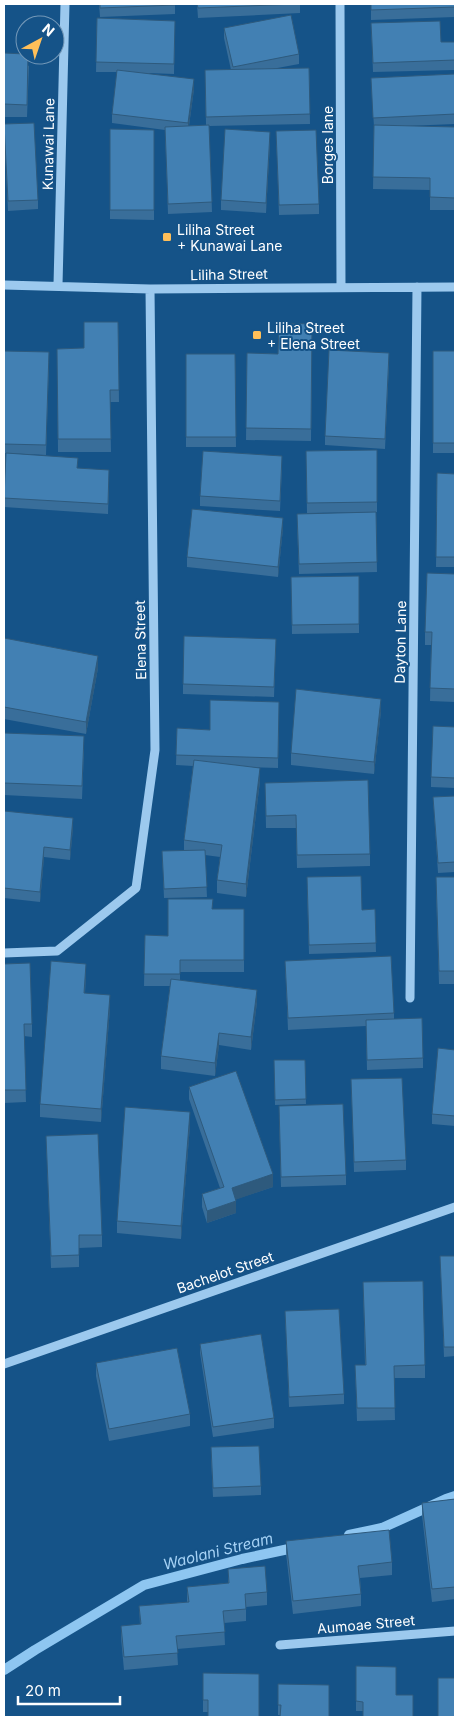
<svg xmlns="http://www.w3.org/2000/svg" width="459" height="1721" viewBox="0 0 459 1721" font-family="Inter,sans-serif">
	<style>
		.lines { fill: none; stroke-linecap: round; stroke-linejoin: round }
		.stream { stroke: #8ec6f1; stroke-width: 10 }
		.minor { stroke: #9cc9ee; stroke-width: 9 }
		.wall { fill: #396e9a }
		.shaded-wall { fill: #2e5a7d }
		.building { fill: #4280b3; stroke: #2e5a7d }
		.poi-dot { fill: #ffbf59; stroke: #155388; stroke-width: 2 }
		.labels { text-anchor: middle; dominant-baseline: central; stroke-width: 4; stroke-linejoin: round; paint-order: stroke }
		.street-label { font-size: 14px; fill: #fff; stroke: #155388 }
		.poi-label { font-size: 14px; fill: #fff; stroke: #155388; text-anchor: start }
		.water-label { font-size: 15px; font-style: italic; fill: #a7d3f6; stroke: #155388 }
	</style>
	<rect width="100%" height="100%" fill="#155388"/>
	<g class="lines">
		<path class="stream" d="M349,1535L382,1528L446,1499L455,1496
			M4,1670L35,1650L144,1585L242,1559L298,1547"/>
		<path class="minor" d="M340,4L341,287
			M4,285L150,289L455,287
			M58,285L65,4
			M4,953L57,951L136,888L155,750L150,289
			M410,998L417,287
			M4,1364L455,1207
			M280,1645L455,1631"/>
	</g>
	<path class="wall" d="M99,4H175V14L100,17Z
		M197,4H300V13L198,18Z
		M371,4H455V17L371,20Z
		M97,18L175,21L174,74L147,73L194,89L189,126L206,125L205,70H231L224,38V28L299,54V64L272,69L309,68L310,124L209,126L212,212L168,214L165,130L112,123V114L117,72H96Z
		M371,23L441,42H455V70L373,72Z
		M4,53L29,66L27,117H4Z
		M455,74V124L406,126L455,127V210H430V190L373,189L374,127L371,78Z
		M4,124L38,200V209L8,211Z
		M110,129L154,130V220L110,219Z
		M276,131L319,204V214L279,215Z
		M270,142L266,213L221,210V200Z
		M118,322L119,402H110L111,452H58L57,349L84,348Z
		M312,324L311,441L246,440L247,353L278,354Z
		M4,351L49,362L46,455L4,453Z
		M433,351H455V453H433Z
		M186,354H235L236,447H186Z
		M389,363L385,449L325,445V436Z
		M377,450V512L307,513L306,451Z
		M282,466L280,511L200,506V496Z
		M78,468L109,480L108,514L4,507V498Z
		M437,473L455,474V567H436Z
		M376,512L377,572L299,574L297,524Z
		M283,528L278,577L187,567V557Z
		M455,574V702L430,701L431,645H425V632Z
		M359,576V633L292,634L291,577Z
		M4,638L98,668L86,734L4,719Z
		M276,639L274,697L183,694V684Z
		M279,702L278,768L250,767L260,781L246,897L217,893V880L220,857L205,855L207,897L164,898L162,851H184V840L193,766L176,765L177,728L210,730Z
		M381,711L374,774L291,765V753Z
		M455,724V788L431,787V777L455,727Z
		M4,733L84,749L82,799L4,795Z
		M265,783L370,854V866L297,868L296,828H266Z
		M455,796V872L438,873L433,797Z
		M4,811L73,827L70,860L44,857L40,902L4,898Z
		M455,877V984H439L436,889Z
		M307,887L362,910L375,909L376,952L309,954Z
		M213,909H244V972H180V980L257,1002L251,1050L219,1045L215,1076L161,1069V1056L170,986H144L145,935L168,936Z
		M285,961L394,1013V1019L423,1058V1068L367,1070L366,1026L288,1030Z
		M4,964L32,1024V1037L24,1036L26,1102L4,1103Z
		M86,976L85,993L110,1008L101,1122L40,1117V1104Z
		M455,1050V1126L432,1124V1114Z
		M274,1060H305L306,1104L275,1105Z
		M351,1079L406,1160V1170L354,1172Z
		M189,1087L273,1187L236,1199V1213L207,1223L202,1207V1194L220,1188L189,1099Z
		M279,1116L346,1175V1185L281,1187Z
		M190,1125L181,1239L117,1233V1221Z
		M46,1136L102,1235V1247L79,1248V1267L51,1268Z
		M440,1256H455V1356L444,1357Z
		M363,1282L425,1365V1378H394L395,1420L357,1421L355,1365H365Z
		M285,1311L344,1394V1404L289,1407Z
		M200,1344L274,1418V1428L213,1437L200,1353Z
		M96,1363L190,1414V1426L109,1441L96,1376Z
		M211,1457L261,1486V1495L213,1497Z
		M455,1499V1599L432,1602L422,1515V1503Z
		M286,1541L392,1562V1575L360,1578L361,1594V1606L293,1614L286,1553Z
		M228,1569L267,1592V1605L246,1607V1621L224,1623L225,1645L177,1649L178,1665L124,1670L121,1638V1626L140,1625L139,1606L187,1602V1587L228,1583Z
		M356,1666L396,1695L363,1711H356Z
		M203,1673L259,1674L208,1712H203Z
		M278,1684L329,1717L278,1715Z"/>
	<path class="shaded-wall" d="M194,79V89L188,132V123Z
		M270,132V142L266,213V203Z
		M283,518V528L278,577V567Z
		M98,656V668L86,734V722Z
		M381,699V711L374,774V762Z
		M260,768V781L246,897V884Z
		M73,818V827L70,860V850Z
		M44,847V857L40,902V892Z
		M86,964V976L84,1005V993Z
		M257,990V1002L251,1050V1037Z
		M110,995V1008L101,1122V1109Z
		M219,1033V1045L215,1076V1063Z
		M190,1112V1125L181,1239V1226Z
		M273,1174V1187L232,1201V1188Z
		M236,1201V1213L207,1223V1211Z"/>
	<path class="building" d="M100,4H175V5L100,8Z
		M197,4H296L198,8Z
		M371,4H455V7L371,10Z
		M291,15L299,54L233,67L224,28Z
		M97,18L175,21L174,64L96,62Z
		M440,21L441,42H455V60L373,63L371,23Z
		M4,53L25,54V55H28L27,105L4,104Z
		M309,68L310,114L206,117L205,70Z
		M117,70L194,79L188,123L112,114Z
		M455,74V114L373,118L371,78Z
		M34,123L38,200L8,201L4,124Z
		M209,125L212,202L168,204L165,127Z
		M374,125L455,127V198L430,197V178L373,177Z
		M110,129L154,130V210H110Z
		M225,129L270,132L266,203L221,200Z
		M316,130L319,204L279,205L276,131Z
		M84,322H118L119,390H110L111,439H58L57,349L84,348Z
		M279,323L312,324L311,429L246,428L247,353L278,354Z
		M329,350L389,353L385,439L325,436Z
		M4,351L49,352L46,445L4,444Z
		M433,351H455V443H433Z
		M186,354H235L236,437H186Z
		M377,450V502L307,503L306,451Z
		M203,451L282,456L280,501L200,496Z
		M6,453L78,458L77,468L109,470L108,504L4,498Z
		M437,473L455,474V557H436Z
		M192,509L283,518L278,567L187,557Z
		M376,512L377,562L299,564L297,514Z
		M427,573L455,574V689L430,688L432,632H425Z
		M359,576V624L292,625L291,577Z
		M184,636L276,639L274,687L183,684Z
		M4,638L98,656L86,722L4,707Z
		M296,689L381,699L374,762L291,753Z
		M210,700L279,702L278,758L176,755L177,728L210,730Z
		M433,726L455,727V778L431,777Z
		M4,733L84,736L82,786L4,783Z
		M194,760L260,768L246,884L217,880L222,845L184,840Z
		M368,780L370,854L297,855L296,815L266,816L265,783Z
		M455,796V862L438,863L433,797Z
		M4,811L73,818L70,850L44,847L40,892L4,888Z
		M205,850L207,887L164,889L162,851Z
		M361,876L362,910L375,909L376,943L309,945L307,877Z
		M436,877H455V971H439Z
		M168,899H213L212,909H244V960H180V974H144L145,935L168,936Z
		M391,956L394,1013L288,1018L285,961Z
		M51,961L86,964L84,993L110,995L101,1109L40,1104Z
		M30,963L32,1024H24L26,1090H4V964Z
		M171,979L257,990L251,1037L219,1033L215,1063L161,1056Z
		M422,1018L423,1058L367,1060L366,1020Z
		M438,1048L455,1050V1116L432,1114Z
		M274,1060H305L306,1099L275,1100Z
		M236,1071L273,1174L232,1188L236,1201L207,1211L202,1194L224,1187L189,1087Z
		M402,1078L406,1160L354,1162L351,1079Z
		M343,1104L346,1175L281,1177L279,1106Z
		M125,1107L190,1112L181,1226L117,1221Z
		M98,1134L102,1235H79V1255L51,1256L46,1136Z
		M440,1256H455V1347H444Z
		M423,1281L425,1365L394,1366L395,1408H357L355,1365H366L363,1282Z
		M339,1309L344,1394L289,1397L285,1311Z
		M261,1334L274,1418L213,1427L200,1344Z
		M177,1348L190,1414L109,1429L96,1363Z
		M259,1446L261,1486L213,1488L211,1447Z
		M455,1499V1587L432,1589L422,1503Z
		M389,1530L392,1562L358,1566L361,1594L293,1601L286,1541Z
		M265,1566L267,1592L245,1594L246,1609L223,1611L225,1632L176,1636L178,1653L124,1657L121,1626L141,1624L139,1606L189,1602L187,1587L229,1583L228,1569Z
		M356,1666L396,1667V1695H413V1717H363V1702L356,1701Z
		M203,1673L259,1674V1717H208V1700H203Z
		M438,1678H455V1717H438Z
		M278,1684L329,1685V1717H280L281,1705H278Z"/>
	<g class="poi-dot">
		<rect x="162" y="232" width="10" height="10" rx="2.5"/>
		<rect x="252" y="330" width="10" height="10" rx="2.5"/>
	</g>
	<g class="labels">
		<g class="street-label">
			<text transform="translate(48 144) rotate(-89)">Kunawai Lane</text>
			<text transform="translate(327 145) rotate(-90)">Borges lane</text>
			<text transform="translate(229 274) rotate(-1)">Liliha Street</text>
			<text transform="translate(140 640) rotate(-91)">Elena Street</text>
			<text transform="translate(400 642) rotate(-89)">Dayton Lane</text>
			<text transform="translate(225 1272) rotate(-19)">Bachelot Street</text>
			<text transform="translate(366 1624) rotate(-5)">Aumoae Street</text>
		</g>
		<g class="poi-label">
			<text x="177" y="229">Liliha Street<tspan x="177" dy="16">+ Kunawai Lane</tspan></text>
			<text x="267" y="327">Liliha Street<tspan x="267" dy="16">+ Elena Street</tspan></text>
		</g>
		<g class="water-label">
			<text transform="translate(218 1551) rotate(-14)">Waolani Stream</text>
		</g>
	</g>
	<rect width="459" height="1721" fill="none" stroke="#ffffff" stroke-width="10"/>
	<g transform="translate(40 40) rotate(40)"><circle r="24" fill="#155388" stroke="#7398b8"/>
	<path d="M0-4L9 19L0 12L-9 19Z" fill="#ffbf59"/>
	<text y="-8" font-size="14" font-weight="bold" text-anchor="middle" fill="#ffffff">N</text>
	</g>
	<path d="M18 1696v8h102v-8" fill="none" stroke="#ffffff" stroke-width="2.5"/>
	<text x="25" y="1696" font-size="15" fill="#ffffff" stroke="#155388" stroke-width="4" paint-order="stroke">20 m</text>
</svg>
